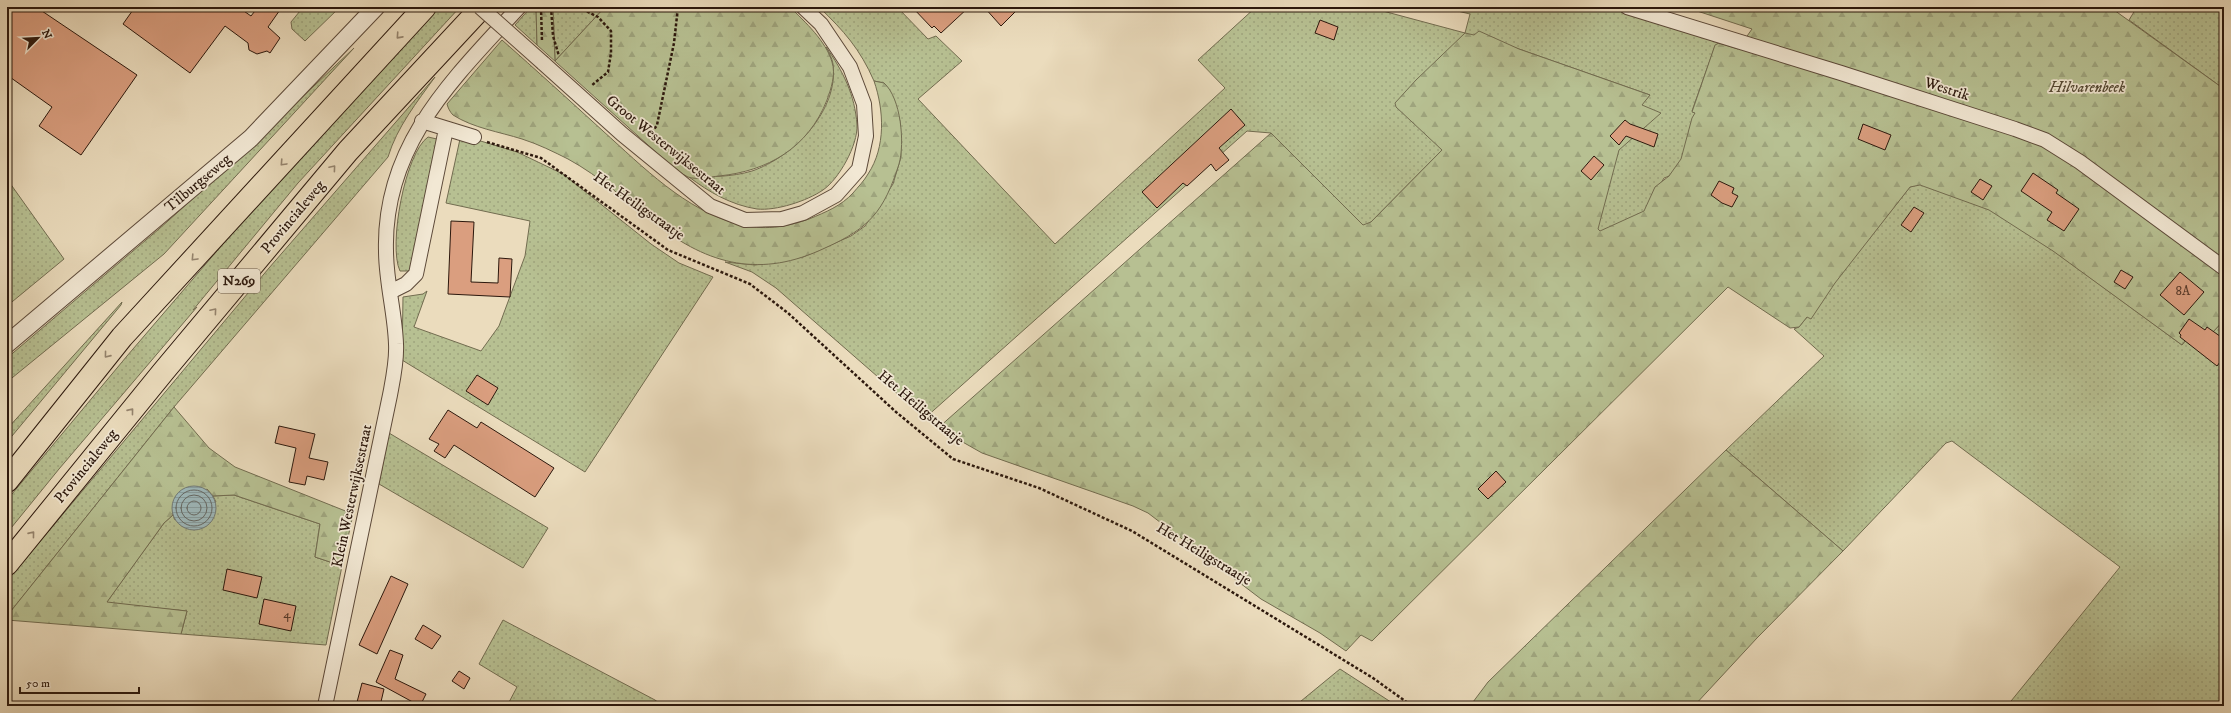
<svg xmlns="http://www.w3.org/2000/svg" width="2231" height="713" viewBox="0 0 2231 713" font-family="'IM FELL DW Pica',serif">
	<style>
		.grass { fill: url(#grass-dots); stroke: #726c50 }
		.forest { fill: url(#forest-firs); stroke: #726c50 }
		.water { fill: url(#water-rules); stroke: #707976 }
		.lines { fill: none; stroke-linecap: round; stroke-linejoin: round }
		.shore { stroke: #656864; stroke-width: 1 }
		.building { fill: #da9e7f; stroke: #2c180d }
		.minor-casing { stroke: #5c4939; stroke-width: 16 }
		.tertiary-casing { stroke: #5c4939; stroke-width: 19 }
		.trunk-casing { stroke: #2c180d; stroke-width: 24 }
		.path { stroke: #2c180d; stroke-width: 2.5; stroke-dasharray: 3 2; stroke-linecap: butt }
		.minor { stroke: #f2e8d4; stroke-width: 14 }
		.tertiary { stroke: #f2e8d4; stroke-width: 17 }
		.trunk { stroke: #ebdcbd; stroke-width: 22 }
		.minor-bridge-casing { stroke: #5c4939; stroke-width: 16; stroke-linecap: butt }
		.minor-bridge { stroke: #f2e8d4; stroke-width: 14 }
		.oneway { stroke: #95846e }
		.labels { text-anchor: middle; dominant-baseline: central; stroke-width: 3.5; stroke-linejoin: round; paint-order: stroke }
		.number-label { font-size: 13px; fill: #583a2a }
		.shield { fill: #f2e8d4; stroke: #675649; stroke-width: 1 }
		.shield-label { font-size: 14px; font-weight: bold; fill: #2c180d }
		.park-label { font-size: 15px; font-style: italic; fill: #564a35; stroke: #f2e8d4 }
		.street-label { font-size: 15px; fill: #2c180d; stroke: #f2e8d4 }
	</style>
	<defs>
		<pattern id="grass-dots" width="8" height="8" patternUnits="userSpaceOnUse"><rect width="8" height="8" fill="#b7c092"/><path d="M2 2h.1M6 6h.1" fill="none" stroke="#9ea47d" stroke-width="1.8" stroke-linecap="round"/></pattern>
		<pattern id="forest-firs" width="22" height="20" patternUnits="userSpaceOnUse"><rect width="22" height="20" fill="#b7c092"/><path d="M5 1l3.5 6h-7zM16 11l3.5 6h-7z" fill="#9ea47d"/></pattern>
		<pattern id="water-rules" width="6" height="5" patternUnits="userSpaceOnUse"><rect width="6" height="5" fill="#9eb9bc"/><path d="M0 2.5h6" fill="none" stroke="#889ea0"/></pattern>
	</defs>
	<rect width="100%" height="100%" fill="#ebdcbd"/>
	<filter id="stains"><feTurbulence type="fractalNoise" baseFrequency=".005" numOctaves="4"/><feColorMatrix values="0 0 0 0 .2 0 0 0 0 .09 0 0 0 0 .02 0 0 0 .5 -.17"/></filter>
	<radialGradient id="worn" r=".72"><stop offset=".6" stop-color="#630" stop-opacity="0"/><stop offset="1" stop-color="#630" stop-opacity=".3"/></radialGradient>
	<path class="grass" d="M300,7H340L305,41L292,29L291,22L300,11Z
		M438,7H460L298,183L193,310L197,307L59,469L7,533V500L127,356L288,168Z
		M531,7H536L537,45L515,25Z
		M553,7H605L555,61Z
		M819,7H897L928,39L936,36L962,61L918,99L1055,244L1225,88L1198,60L1256,7H1368L1465,33L1470,14L1449,9L1450,7H1611L1719,43L1715,46L1692,111L1695,113L1688,169L1664,178L1642,216L1605,238L1594,224L1587,211L1636,111L1650,95L1493,40L1422,125L1446,146L1371,222L1364,226L1271,133L1247,131L925,418L776,288L752,272L725,262L755,265L803,257L851,236L865,226L893,184L901,157L900,121L884,83L874,81C860,49 844,31 819,7Z
		M2137,7H2224V89L2129,20Z
		M826,47C843,71 855,95 857,125C858,145 839,179 823,190C807,201 776,211 757,209C731,205 709,192 689,177C710,177 732,177 752,171C793,157 839,111 833,64C832,58 829,53 826,47Z
		M354,48L164,254L7,382V358L159,229L236,160Z
		M435,77C417,102 397,127 388,157L174,407L7,616V581L269,268Z
		M464,136L517,152L563,174L651,244L679,263L713,277L585,472L402,360L403,297L423,294L427,291L414,327L481,351L499,326L525,256L530,221L446,203L460,139Z
		M428,137L437,139L414,271H400C388,246 405,153 428,137Z
		M7,179L64,259L7,306Z
		M1920,184L2002,214L2013,221L2182,345L2188,337L2201,345L2224,320V706H2007L2120,567L1952,441L1946,443L1843,551L1726,450L1824,356L1794,329L1799,327L1910,187Z
		M122,302L121,305L7,442V429Z
		M389,433L548,528L523,568L379,484Z
		M234,495L320,524L315,557L342,566L326,645L181,634L187,611L106,603L164,523L173,515L175,520L216,502L213,496Z
		M503,620L655,700L663,706H507L517,687L479,664Z
		M1340,669L1397,706H1295Z"/>
	<path class="forest" d="M536,7H553L555,61L605,7H790C805,22 826,41 832,62C836,74 831,89 827,100C808,148 768,171 719,176C710,177 696,180 688,177C681,174 674,167 668,163L537,45Z
		M1685,7H2116L2114,10L2224,89V320L2201,345L2188,337L2182,345L2053,251L1989,210L1920,185L1910,187L1835,283L1811,319L1807,317L1799,327L1790,328L1728,287L1372,641L1361,635L1346,651L1320,633L1261,599L1148,513L1133,506L982,453L938,428L1271,133L1363,225L1371,222L1442,150L1396,107L1395,103L1416,80L1465,33L1474,35L1479,31L1519,49L1650,95L1642,105L1661,113L1619,150L1598,229L1600,231L1644,211L1655,187L1669,176L1681,159L1692,118L1695,113L1692,112L1715,45L1719,43L1738,49L1752,29Z
		M502,40C536,70 569,100 603,131C643,167 685,210 738,224C763,231 786,227 809,219C826,212 841,206 853,193C858,187 864,181 868,174C886,147 884,110 874,81L884,83C901,98 905,143 899,164C884,211 870,228 825,248C762,278 709,266 655,223C626,201 601,177 568,159C554,152 538,144 522,139C500,132 473,128 453,115C450,112 448,108 447,104Z
		M174,407L209,448L235,467L353,514L342,566L315,557L320,524L234,495L213,496L207,489L172,513L173,515L164,523L107,602L187,611L181,634L7,620V616Z
		M1726,450L1843,551L1757,638L1694,706H1470L1488,682Z"/>
	<path class="water" d="M172 508a22 22 0 1 1 44 0a22 22 0 1 1-44 0Z"/>
	<g class="lines">
		<path class="shore" d="M176 508a18 18 0 1 1 36 0a18 18 0 1 1-36 0Z
			M181 508a13 13 0 1 1 26 0a13 13 0 1 1-26 0Z
			M187 508a7 7 0 1 1 14 0a7 7 0 1 1-14 0Z"/>
	</g>
	<path class="building" d="M7,7H36L137,75L81,155L39,126L52,107L7,75Z
		M135,7H238L251,16L258,7H282L268,27L280,38L270,53L267,51L257,54L249,50L248,43L225,26L190,73L123,24Z
		M912,7H969L941,33L934,26L932,28Z
		M984,7H1020L1001,26Z
		M1320,20L1338,27L1334,40L1315,33Z
		M1231,109L1245,125L1219,148L1229,160L1216,171L1211,164L1187,186L1183,183L1157,208L1142,192Z
		M1625,120L1630,124L1658,134L1654,147L1626,136L1619,145L1610,136Z
		M1863,124L1891,135L1885,150L1858,139Z
		M1594,156L1604,165L1591,180L1581,171Z
		M2033,173L2058,190L2056,193L2079,209L2064,231L2047,220L2052,212L2021,191Z
		M1980,179L1992,186L1983,200L1971,192Z
		M1719,181L1734,188L1732,193L1738,196L1732,207L1722,203L1711,195Z
		M1914,207L1924,213L1911,232L1901,225Z
		M451,221L474,222L471,282L498,283L499,258L512,259L510,297L448,294Z
		M2121,270L2133,277L2125,289L2114,282Z
		M2180,272L2204,292L2184,315L2160,295Z
		M2189,319L2205,330L2207,327L2224,339V357L2217,366L2180,337L2181,335L2179,333Z
		M477,375L498,388L488,405L466,391Z
		M448,410L477,428L481,422L554,468L535,497L454,445L445,458L434,451L439,444L429,439Z
		M279,426L315,434L309,458L328,462L324,480L307,476L305,485L289,482L296,448L275,443Z
		M1496,471L1506,482L1488,499L1478,489Z
		M227,569L262,577L257,598L223,590Z
		M391,576L408,584L377,654L359,645Z
		M264,599L296,606L291,631L259,624Z
		M423,625L441,636L432,649L415,639Z
		M390,650L403,655L395,679L426,694L420,706L376,682Z
		M459,671L470,678L464,689L452,681Z
		M362,683L384,689L380,706H356Z"/>
	<g class="lines">
		<g class="minor-casing">
			<path id="minor" d="M1627,7L1841,73L2015,129L2045,140L2080,162L2224,268
				M543,63L622,134L710,206L745,220L782,219L803,213L836,195L859,169L866,136L864,104L850,67L821,24L803,7
				M422,121L474,137
				M390,292L406,284L416,274L446,129
				M325,706L390,395C393,379 397,361 396,344C395,313 386,282 386,251C383,145 453,79 519,7"/>
		</g>
		<g class="tertiary-casing">
			<path id="tertiary" d="M7,344L251,138L376,7"/>
		</g>
		<g class="trunk-casing">
			<path id="trunk" d="M7,481L122,337L425,7
				M7,564L163,372L348,151L482,7"/>
		</g>
		<path class="path" d="M541,7L542,42
			M551,7L553,36L559,56
			M578,7L598,17L611,31V53L608,72L591,86
			M649,137L657,125L674,43L678,7
			M487,142L541,158L668,250L750,284L788,313L896,412L953,459L1039,488L1132,531L1373,678L1412,706"/>
		<use href="#minor" class="minor"/>
		<use href="#tertiary" class="tertiary"/>
		<use href="#trunk" class="trunk"/>
		<g class="minor-bridge-casing">
			<path id="minor-bridge" d="M480,7L543,63"/>
		</g>
		<use href="#minor-bridge" class="minor-bridge"/>
	</g>
	<defs><path id="oneway-chevron" d="M-2-3.5L2.5 0L-2 3.5" fill="none" stroke-width="1.6" stroke-linecap="round" stroke-linejoin="round"/></defs>
	<g class="oneway">
		<use href="#oneway-chevron" transform="translate(399 36) rotate(132)"/>
		<use href="#oneway-chevron" transform="translate(283 163) rotate(133)"/>
		<use href="#oneway-chevron" transform="translate(333 168) rotate(-50)"/>
		<use href="#oneway-chevron" transform="translate(194 258) rotate(133)"/>
		<use href="#oneway-chevron" transform="translate(214 311) rotate(-50)"/>
		<use href="#oneway-chevron" transform="translate(107 355) rotate(129)"/>
		<use href="#oneway-chevron" transform="translate(131 411) rotate(-51)"/>
		<use href="#oneway-chevron" transform="translate(32 534) rotate(-51)"/>
	</g>
	<g class="labels">
		<g class="number-label">
			<text x="2183" y="291">8A</text>
			<text x="287" y="614">4</text>
		</g>
		<rect class="shield" x="218" y="269" width="42" height="24" rx="3"/>
		<g class="shield-label">
			<text x="239" y="281">N269</text>
		</g>
		<g class="park-label">
			<text x="2087" y="87">Hilvarenbeek</text>
		</g>
		<g class="street-label">
			<text transform="translate(1947 89) rotate(18)">Westrik</text>
			<text transform="translate(666 145) rotate(39)">Groot Westerwijksestraat</text>
			<text transform="translate(198 183) rotate(-40)">Tilburgseweg</text>
			<text transform="translate(639 206) rotate(35)">Het Heiligstraatje</text>
			<text transform="translate(293 217) rotate(-50)">Provincialeweg</text>
			<text transform="translate(921 408) rotate(40)">Het Heiligstraatje</text>
			<text transform="translate(86 466) rotate(-51)">Provincialeweg</text>
			<text transform="translate(352 496) rotate(-78)">Klein Westerwijksestraat</text>
			<text transform="translate(1204 554) rotate(31)">Het Heiligstraatje</text>
		</g>
	</g>
	<rect width="2231" height="713" fill="none" stroke="#ebdcbd" stroke-width="24"/>
	<rect x="8" y="8" width="2215" height="697" fill="none" stroke="#2c180d" stroke-width="2"/>
	<rect x="12" y="12" width="2207" height="689" fill="none" stroke="#2c180d"/>
	<g transform="translate(38 38) rotate(66)" stroke="#f2e8d4" stroke-width="3" paint-order="stroke">
	<path d="M0-3L7 15L0 10L-7 15Z" fill="#2c180d"/>
	<text y="-6" font-size="11" font-weight="bold" text-anchor="middle" fill="#2c180d">N</text>
	</g>
	<path d="M20 687v6h119v-6" fill="none" stroke="#2c180d" stroke-width="2"/>
	<text x="26" y="687" font-size="12" fill="#2c180d" stroke="#f2e8d4" stroke-width="3" paint-order="stroke">50 m</text>
	<rect width="100%" height="100%" filter="url(#stains)"/>
	<rect width="100%" height="100%" fill="url(#worn)"/>
</svg>
